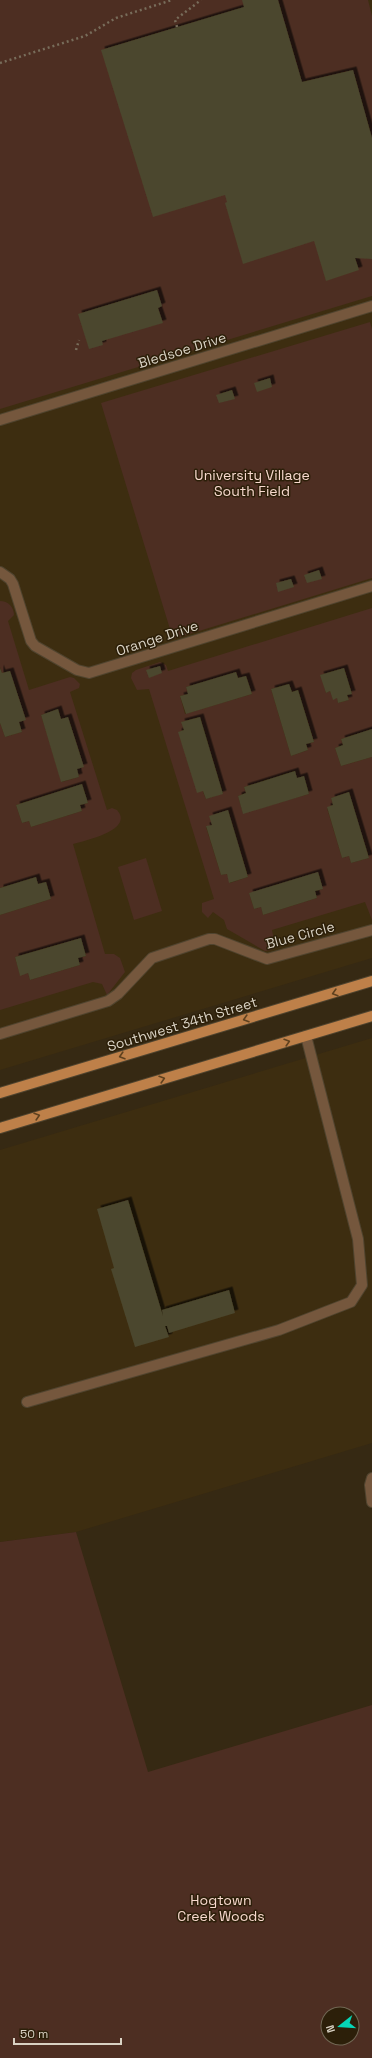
<svg xmlns="http://www.w3.org/2000/svg" width="372" height="2058" viewBox="0 0 372 2058" font-family="'Space Grotesk',sans-serif">
	<style>
		.built { fill: #3d2d10 }
		.green { fill: #4d2e22; fill-rule: evenodd }
		.building { fill: #4b462d; filter: url(#shadow) }
		.lines { fill: none; stroke-linecap: round; stroke-linejoin: round }
		.minor-casing { stroke: #50442f; stroke-width: 12 }
		.major-casing { stroke: #50442f; stroke-width: 12 }
		.path { stroke: #786d5b; stroke-width: 2.5; stroke-dasharray: 2 3; stroke-linecap: butt }
		.minor { stroke: #75573d; stroke-width: 10 }
		.major { stroke: #be8049; stroke-width: 10 }
		.oneway { stroke: #5f411f }
		.labels { text-anchor: middle; dominant-baseline: central; stroke-width: 3; stroke-linejoin: round; paint-order: stroke }
		.street-label { font-size: 14px; fill: #d9d2c4; stroke: #2c1f09 }
		.park-label { font-size: 14px; fill: #f8d9ce; stroke: #2c1f09 }
	</style>
	<defs>
		<filter id="shadow"><feDropShadow dx="3.5" dy="-3.5" stdDeviation="0" flood-color="#0009"/></filter>
	</defs>
	<rect width="100%" height="100%" fill="#362913"/>
	<path class="built" d="M0,0H372V958L0,1070Z
		M372,1038V1443L76,1532L0,1542V1150Z"/>
	<path class="green" d="M0,0H368L372,16V296L0,409Z
		M370,322L372,329V578L173,639L101,403Z
		M0,601C8,601 14,607 14,615L8,621L29,690L70,677L74,678L80,684L79,688L70,692L107,810L112,808L117,810C135,830 84,841 73,844L105,954H114L120,958L125,972L107,995L102,984L93,982L0,1010V915L51,899L46,882L38,884L36,877L0,888V723L5,737L22,732L19,722L25,720L10,671L2,673L0,667ZM58,709L61,719L68,717L83,767L77,769L79,777L62,782L41,715ZM82,784L88,803L80,805L82,811L31,827L29,821L22,823L16,805ZM81,938L86,956L78,958L80,965L30,980L28,973L20,975L15,957Z
		M372,608V729L341,739L343,745L335,748L341,766L372,757V920L365,902L272,930L275,946L271,950L265,951L227,929L224,920L213,912L208,918L202,912V903L214,899L149,689L137,690L131,678L132,673L136,670L160,662L166,665L168,671ZM344,668L352,694L347,695L349,700L338,703L337,698L333,699L330,691L326,693L321,675ZM236,672L238,678L246,676L252,694L185,714L180,696L188,694L186,687ZM289,684L292,692L298,690L314,742L306,744L308,750L291,756L271,689ZM200,717L223,793L206,799L179,732L184,730L182,722ZM294,771L297,778L304,776L309,794L243,813L238,796L246,793L244,787ZM349,793L369,858L351,863L349,856L342,858L327,808L333,805L331,798ZM228,810L248,877L230,883L227,874L221,875L206,827L212,825ZM323,889L315,891L317,898L263,915L261,907L254,909L249,893Z
		M146,858L162,911L134,920L118,867Z
		M76,1532L148,1772L372,1705V2058H0V1542ZM328,2014H352V2038H328Z"/>
	<path class="building" d="M242,0H278L302,82L353,70L372,138V259L355,258L359,270L326,281L314,241L243,264L225,203L227,202L225,195L153,217L101,50L244,7Z
		M157,290L162,306L158,308L163,323L102,341L103,345L89,349L78,314Z
		M270,378L272,387L257,392L254,383Z
		M232,390L235,399L219,403L216,395Z
		M319,570L322,579L307,583L304,575Z
		M291,579L294,587L278,592L276,583Z
		M160,666L162,673L149,678L146,670Z
		M0,668L2,673L10,671L26,720L19,722L22,732L5,737L0,723Z
		M344,668L352,694L347,695L349,700L338,703L337,698L333,700L330,691L326,693L320,675Z
		M236,672L238,678L246,676L252,694L186,714L180,696L188,694L186,687Z
		M289,684L292,692L298,690L314,742L306,744L308,750L291,756L271,689Z
		M58,709L61,719L68,717L84,767L77,769L79,777L61,782L41,715Z
		M200,717L223,794L206,799L203,791L197,793L178,732L184,730L181,722Z
		M372,729V757L341,766L335,748L343,745L341,739Z
		M295,771L297,778L304,776L309,794L243,814L238,796L246,793L244,787Z
		M82,784L88,803L80,805L82,811L31,827L29,821L22,823L16,805Z
		M349,792L369,858L351,863L349,856L342,858L327,807L333,805L331,798Z
		M228,810L248,877L229,883L227,874L221,875L206,826L212,825L209,816Z
		M318,872L323,889L315,891L317,898L263,915L261,907L254,909L249,893Z
		M36,877L38,884L46,882L51,899L0,915V888Z
		M81,938L86,956L78,958L80,965L30,980L28,973L20,976L15,957Z
		M128,1200L163,1316L162,1310L229,1290L235,1313L169,1333L167,1326H165L169,1337L135,1347L111,1269L114,1268L97,1209Z"/>
	<g class="lines">
		<g class="minor-casing">
			<path id="minor" d="M0,420L372,306
				M0,572L10,579L13,584L31,641L35,646L77,670L89,673L372,586
				M0,1034L108,1001L118,994L152,958L209,939H215L267,959L372,930
				M27,1402L279,1330L351,1302L362,1285L358,1239L306,1036
				M372,1478L370,1485L372,1502"/>
		</g>
		<g class="major-casing">
			<path id="major" d="M0,1093L372,981
				M0,1128L372,1016"/>
		</g>
		<path class="path" d="M177,27L175,20L201,0
			M0,63L85,36L116,18L172,0
			M76,350L79,340"/>
		<use href="#minor" class="minor"/>
		<use href="#major" class="major"/>
	</g>
	<defs><path id="oneway-chevron" d="M-2-3.5L2.5 0L-2 3.5" fill="none" stroke-width="1.6" stroke-linecap="round" stroke-linejoin="round"/></defs>
	<g class="oneway">
		<use href="#oneway-chevron" transform="translate(335 993) rotate(164)"/>
		<use href="#oneway-chevron" transform="translate(246 1019) rotate(163)"/>
		<use href="#oneway-chevron" transform="translate(287 1042) rotate(-17)"/>
		<use href="#oneway-chevron" transform="translate(122 1056) rotate(163)"/>
		<use href="#oneway-chevron" transform="translate(162 1079) rotate(-17)"/>
		<use href="#oneway-chevron" transform="translate(37 1116) rotate(-17)"/>
	</g>
	<g class="labels">
		<g class="street-label">
			<text transform="translate(182 350) rotate(-17)">Bledsoe Drive</text>
			<text transform="translate(157 638) rotate(-18)">Orange Drive</text>
			<text transform="translate(300 935) rotate(-15)">Blue Circle</text>
			<text transform="translate(182 1024) rotate(-17)">Southwest 34th Street</text>
		</g>
		<g class="park-label">
			<text x="252" y="475">University Village<tspan x="252" dy="16">South Field</tspan></text>
			<text x="221" y="1900">Hogtown<tspan x="221" dy="16">Creek Woods</tspan></text>
		</g>
	</g>
	<g transform="translate(340 2026) rotate(253)"><circle r="19" fill="#2c1f09" stroke="#716754"/>
	<path d="M0-3L7 15L0 10L-7 15Z" fill="#06d5b6"/>
	<text y="-6" font-size="11" font-weight="bold" text-anchor="middle" fill="#d9d2c4">N</text>
	</g>
	<path d="M14 2038v6h107v-6" fill="none" stroke="#d9d2c4" stroke-width="2"/>
	<text x="20" y="2038" font-size="12" fill="#d9d2c4" stroke="#2c1f09" stroke-width="3" paint-order="stroke">50 m</text>
</svg>
